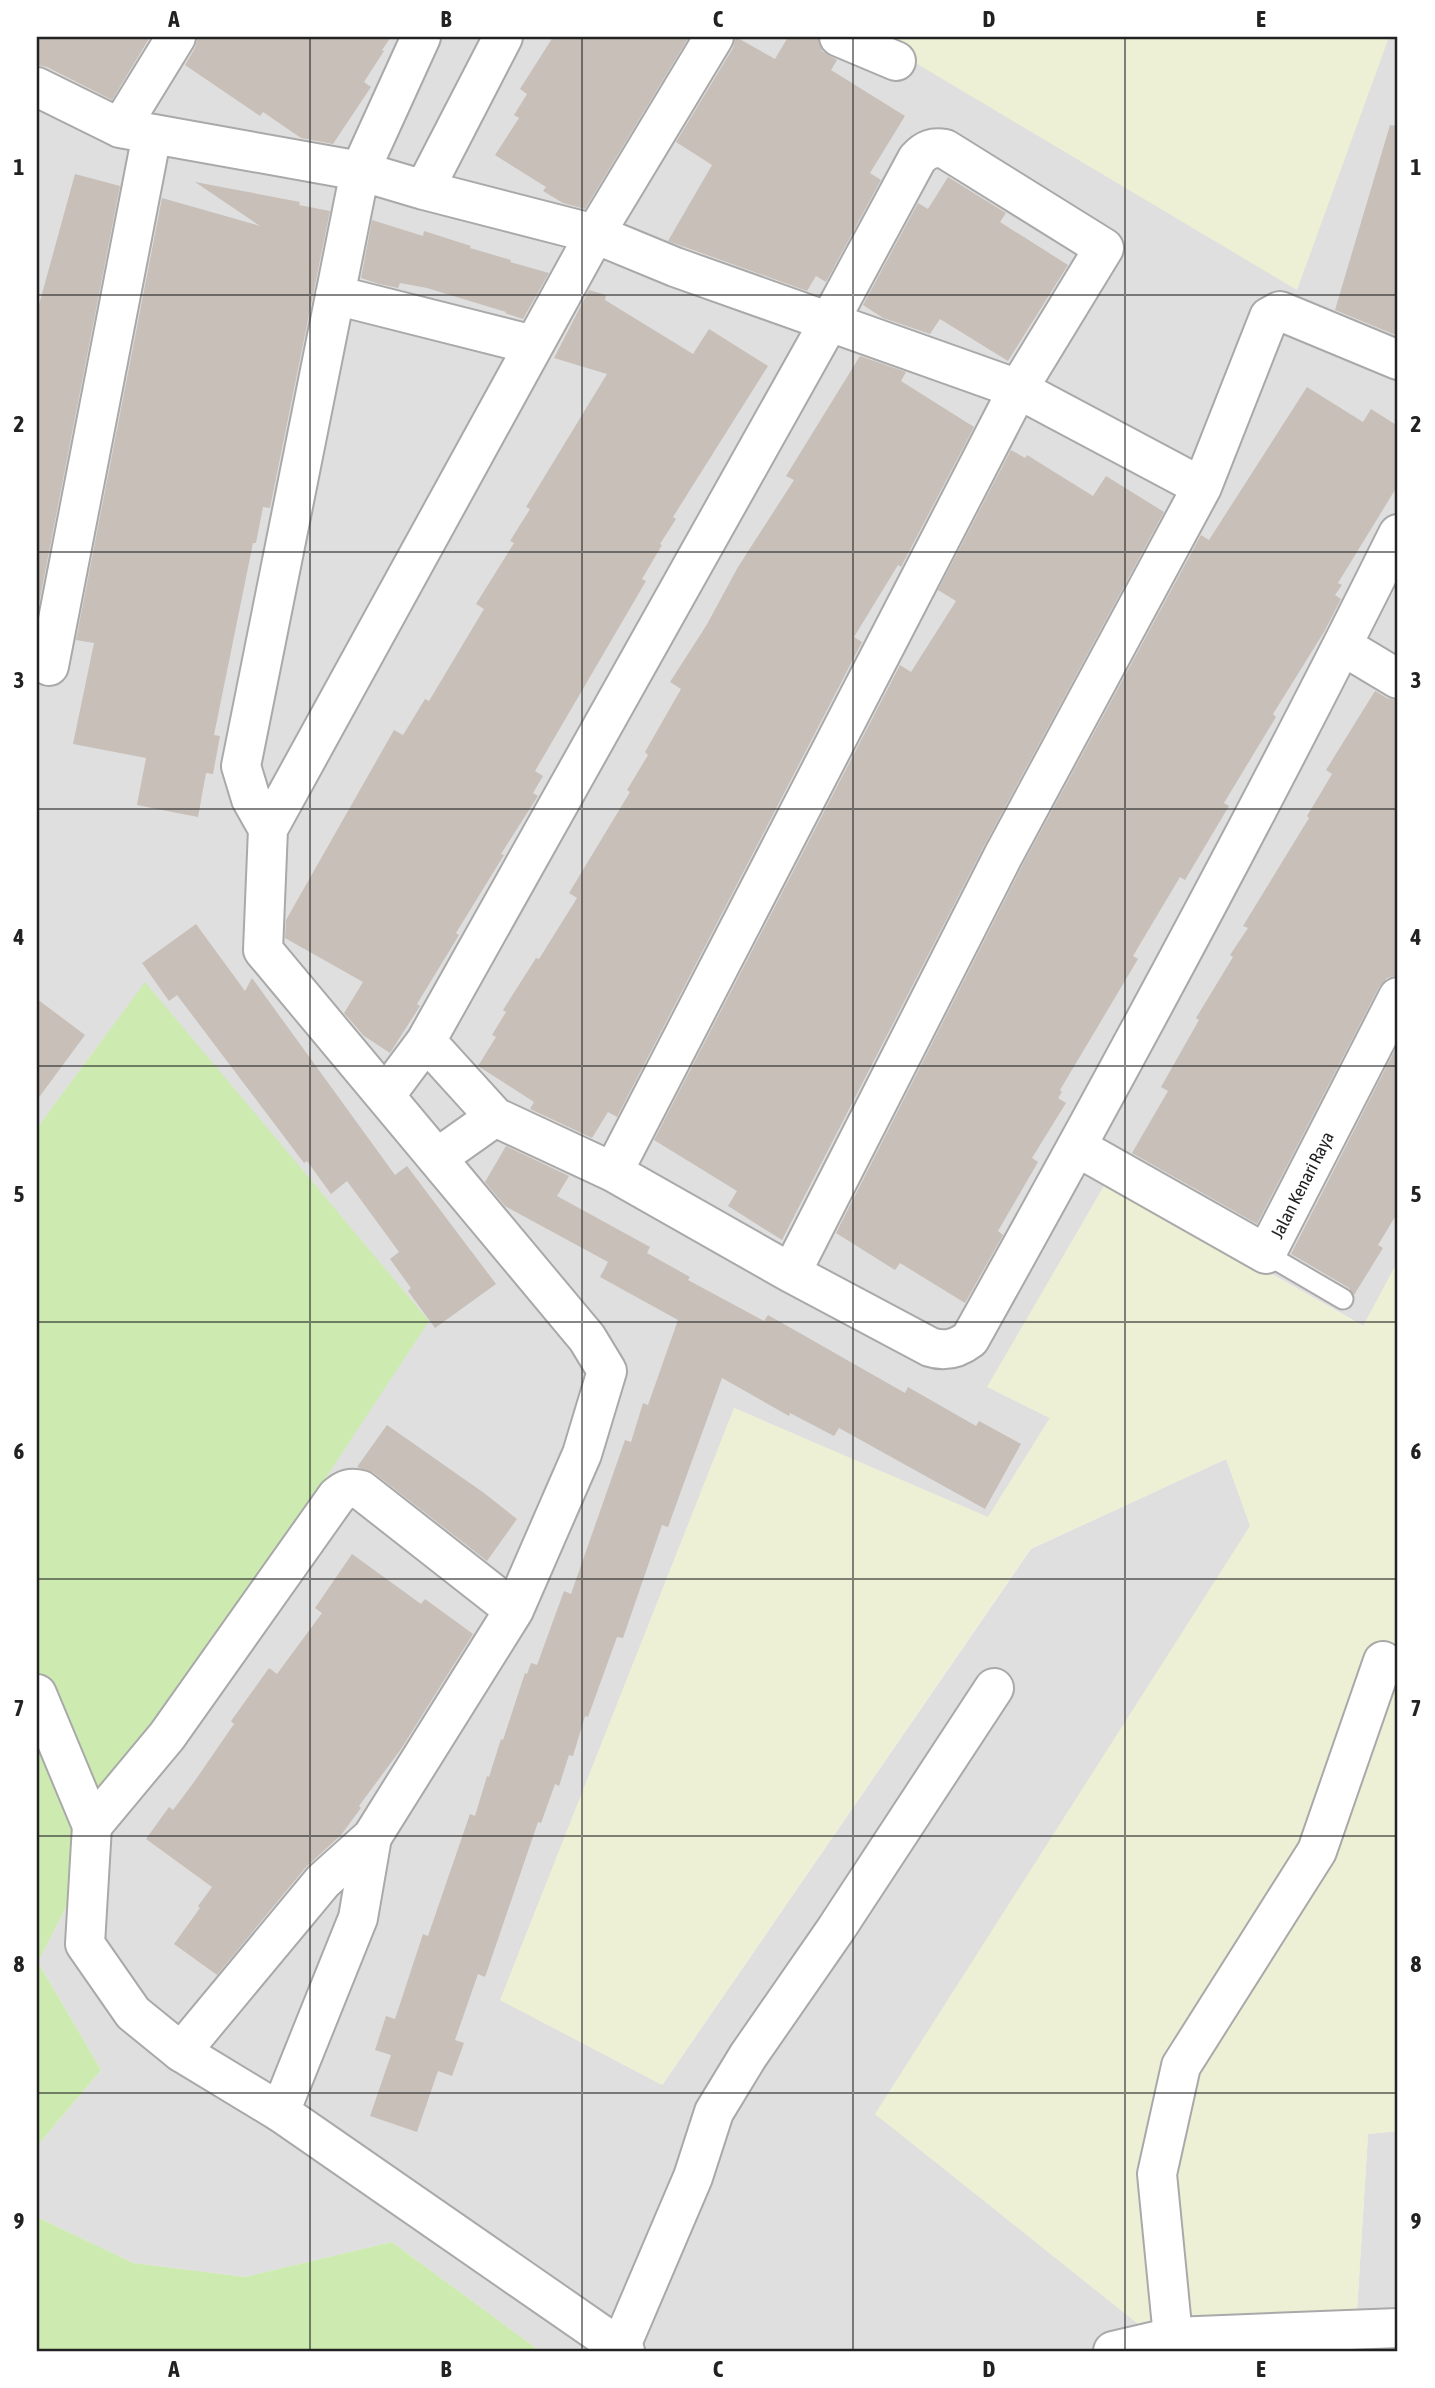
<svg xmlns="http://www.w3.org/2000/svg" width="1435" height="2388" viewBox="0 0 1435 2388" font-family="'Asap Condensed',sans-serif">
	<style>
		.residential { fill: #e0dfdf }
		.farmland { fill: #eef0d5 }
		.grass { fill: #cdebb0 }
		.building { fill: #c7bfb8 }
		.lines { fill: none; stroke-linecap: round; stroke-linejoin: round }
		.service-casing { stroke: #a9a9a9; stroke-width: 23 }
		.minor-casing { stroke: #a9a9a9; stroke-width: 42 }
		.tertiary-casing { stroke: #a9a9a9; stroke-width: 42 }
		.service { stroke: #fff; stroke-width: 19 }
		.minor { stroke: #fff; stroke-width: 38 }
		.tertiary { stroke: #fff; stroke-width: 38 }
		.grid { fill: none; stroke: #222; stroke-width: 2; stroke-opacity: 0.55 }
		.labels { text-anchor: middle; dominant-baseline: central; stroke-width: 5; stroke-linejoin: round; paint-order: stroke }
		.street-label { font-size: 18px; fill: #222; stroke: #fff }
		.neatline { fill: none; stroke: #222; stroke-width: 2.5 }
		.grid-label { font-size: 23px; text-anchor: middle; font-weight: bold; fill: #222 }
	</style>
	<rect width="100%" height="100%" fill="#f2efe9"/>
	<path class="residential" d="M37,37H1398V1261L1364,1326L1107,1181L988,1387L1050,1418L988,1518L734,1408L663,2084L1031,1549L1226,1459L1251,1526L876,2114L1172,2351H540L392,2242L245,2277L133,2263L37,2217V2146L101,2070L38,1962L148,1748L145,983L37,1128Z
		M1398,2131V2343L1355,2342L1368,2134Z"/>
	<path class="farmland" d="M872,37H1389L1297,290Z
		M1107,1181L1363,1326L1398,1261V2131L1368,2134L1355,2342L1172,2351L875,2114L1250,1526L1226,1459L1030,1549L662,2085L500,2000L734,1408L988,1517L1050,1418L987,1387Z"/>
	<path class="grass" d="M145,982L429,1321L148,1748L38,1962L101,2070L37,2146V1128Z
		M37,2217L133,2263L245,2277L392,2242L540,2351H37Z"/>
	<path class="building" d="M37,37H150L112,100L47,67L37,65Z
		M198,37H391L382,50L384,51L364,82L371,87L333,144L301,138L263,112L260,116L185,65L195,48Z
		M553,37H689L585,209L563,203L543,191L546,187L495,155L519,118L514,115L527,94L520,89Z
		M736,37L775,59L788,37H818L822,51L837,60L831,70L905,116L870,173L881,180L826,282L816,276L807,291L668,241L712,165L676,142L733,48Z
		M1390,125L1398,126V336L1335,310Z
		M75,174L120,186L37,614V312Z
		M948,177L1006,213L1000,222L1068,265L1008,361L940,319L930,334L883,318L863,305L918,203L928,209Z
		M195,182L300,202L299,205L330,211L270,508L263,507L256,543H253L214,735L220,736L213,774L206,773L198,817L137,805L146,758L73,744L94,643L76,640L162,198L260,226Z
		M372,220L423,236L424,231L471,246L470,248L511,260L510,262L549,273L523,319L505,313L506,312L427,288L400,283L398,288L379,284L361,278Z
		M589,290L606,295L605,300L693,354L709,329L768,366L673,517L676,519L660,544L662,545L642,579L646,581L535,771L543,776L533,793L538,796L501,854L504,855L456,933L459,935L417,1004L420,1006L390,1053L364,1036L344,1013L363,982L285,938L286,920L394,730L403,735L425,699L429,701L484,609L476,604L514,543L510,541L530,509L526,507L607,374L554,358Z
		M860,356L906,372L901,381L974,427L901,567L898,565L854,637L862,642L617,1117L608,1112L592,1138L530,1109L534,1102L478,1066L496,1037L492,1035L506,1012L503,1010L536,958L539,959L577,898L569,893L630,792L627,790L648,755L645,752L681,689L670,682L706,626L738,567L794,480L786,476Z
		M1307,387L1363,422L1371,409L1398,426V485L1338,583L1342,585L1335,595L1341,599L1324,632L1273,714L1276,717L1224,803L1229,806L1185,880L1180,877L1133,956L1138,959L1060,1090L1062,1092L1058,1098L1066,1103L1032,1158L1038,1162L998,1231L1003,1235L965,1303L900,1263L895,1270L836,1233L1022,866L1201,535L1209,540Z
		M1011,450L1025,458L1027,455L1093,496L1106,476L1164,512L984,846L782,1240L728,1206L737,1191L654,1140L900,665L911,672L956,601L938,590Z
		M1375,691L1387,698L1398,701V975L1387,978L1379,987L1257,1224L1132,1153L1168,1091L1161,1087L1199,1020L1196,1018L1233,957L1230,955L1248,928L1243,926L1309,818L1307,816L1332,774L1326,770Z
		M196,924L245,991L252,978L395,1175L407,1166L496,1284L435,1328L408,1291L411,1288L390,1259L399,1252L347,1181L331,1194L307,1161L304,1163L177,995L169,1001L142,963Z
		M37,999L85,1035L37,1100Z
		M1398,1044V1212L1378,1245L1383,1248L1354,1295L1349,1288L1291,1254Z
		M506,1146L569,1176L557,1196L650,1247L647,1253L690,1277L688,1280L764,1321L768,1315L905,1393L908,1387L976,1426L979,1421L1021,1444L985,1509L839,1428L834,1436L790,1413L789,1416L722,1378L668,1527L662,1525L623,1638L617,1637L588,1717L585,1716L573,1756L569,1755L559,1786L555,1784L541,1823L538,1822L485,1977L478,1974L455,2040L464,2043L452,2076L438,2071L417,2132L370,2116L391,2055L375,2050L386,2016L395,2019L423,1934L428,1936L470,1814L475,1816L487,1776L489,1777L501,1739L503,1740L525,1673L527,1674L531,1663L537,1665L564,1591L571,1594L625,1440L631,1442L643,1403L648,1405L678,1320L600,1277L608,1262L505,1206L485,1182Z
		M387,1425L484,1493L517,1519L487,1561L374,1473L357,1467Z
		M352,1554L421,1604L425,1599L473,1634L401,1749L359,1806L361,1808L341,1835L306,1867L217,1975L174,1944L200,1908L198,1906L212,1887L146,1839L169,1807L173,1810L194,1782L234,1724L231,1721L269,1668L277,1674L322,1613L315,1608Z"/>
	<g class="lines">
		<g class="service-casing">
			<path id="service" d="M1266,1254L1343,1299"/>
		</g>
		<g class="minor-casing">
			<path id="minor" d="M839,37L896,61
				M37,87L120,128L360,171L424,190L595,234L675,267L1018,389L1202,487
				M120,128L176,37
				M424,190L503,37
				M335,295L533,345
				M1343,646L1398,679
				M49,666L152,134
				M268,829L251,799L241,766L360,171L421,37
				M385,1096L426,1041
				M495,1117L426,1041L829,322L917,159C926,149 933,147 945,149L1104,248L1018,389L613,1172
				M1077,1147L1266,1254L1398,997
				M437,1158L495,1117L613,1172L791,1273L930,1347C945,1352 957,1349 970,1339C1118,1074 1263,806 1398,534
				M791,1273L1003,856L1202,487L1269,317L1280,311L1398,360
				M92,1826L167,1736L337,1496C345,1489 351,1487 361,1490L514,1610
				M181,2052L323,1881L372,1837
				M280,2112L358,1918L372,1837L514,1610L582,1454L607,1371L587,1338L263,950L268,829L595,234L714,37
				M1173,2337L1157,2174L1181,2066L1317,1851L1383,1661
				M620,2348L693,2177L714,2112L748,2056L836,1929L994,1688"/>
		</g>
		<g class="tertiary-casing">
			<path id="tertiary" d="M37,1694L92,1826L85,1944L133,2013L181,2052L280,2112L625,2351
				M1113,2351L1173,2337L1398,2328"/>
		</g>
		<use href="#service" class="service"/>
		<use href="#minor" class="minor"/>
		<use href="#tertiary" class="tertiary"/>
	</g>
	<path class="grid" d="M310,37V2351M582,37V2351M853,37V2351M1125,37V2351M37,295H1398M37,552H1398M37,809H1398M37,1066H1398M37,1322H1398M37,1579H1398M37,1836H1398M37,2093H1398"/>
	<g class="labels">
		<g class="street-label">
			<text transform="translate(1302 1185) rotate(-63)">Jalan Kenari Raya</text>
		</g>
	</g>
	<rect width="1435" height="2388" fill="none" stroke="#ffffff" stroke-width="77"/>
	<rect x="38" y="38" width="1358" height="2312" class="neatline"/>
	<g class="grid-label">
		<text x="174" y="27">A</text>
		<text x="446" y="27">B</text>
		<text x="718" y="27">C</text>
		<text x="989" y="27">D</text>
		<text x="1261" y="27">E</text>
		<text x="19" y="175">1</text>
		<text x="1416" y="175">1</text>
		<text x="19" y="432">2</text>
		<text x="1416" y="432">2</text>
		<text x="19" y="688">3</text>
		<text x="1416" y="688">3</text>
		<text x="19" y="945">4</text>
		<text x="1416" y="945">4</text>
		<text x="19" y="1202">5</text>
		<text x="1416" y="1202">5</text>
		<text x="19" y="1459">6</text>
		<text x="1416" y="1459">6</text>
		<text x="19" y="1716">7</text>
		<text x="1416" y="1716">7</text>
		<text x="19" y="1972">8</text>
		<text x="1416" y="1972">8</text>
		<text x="19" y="2229">9</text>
		<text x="1416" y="2229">9</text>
		<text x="174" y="2377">A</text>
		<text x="446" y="2377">B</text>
		<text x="718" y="2377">C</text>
		<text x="989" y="2377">D</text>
		<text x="1261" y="2377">E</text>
	</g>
</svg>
